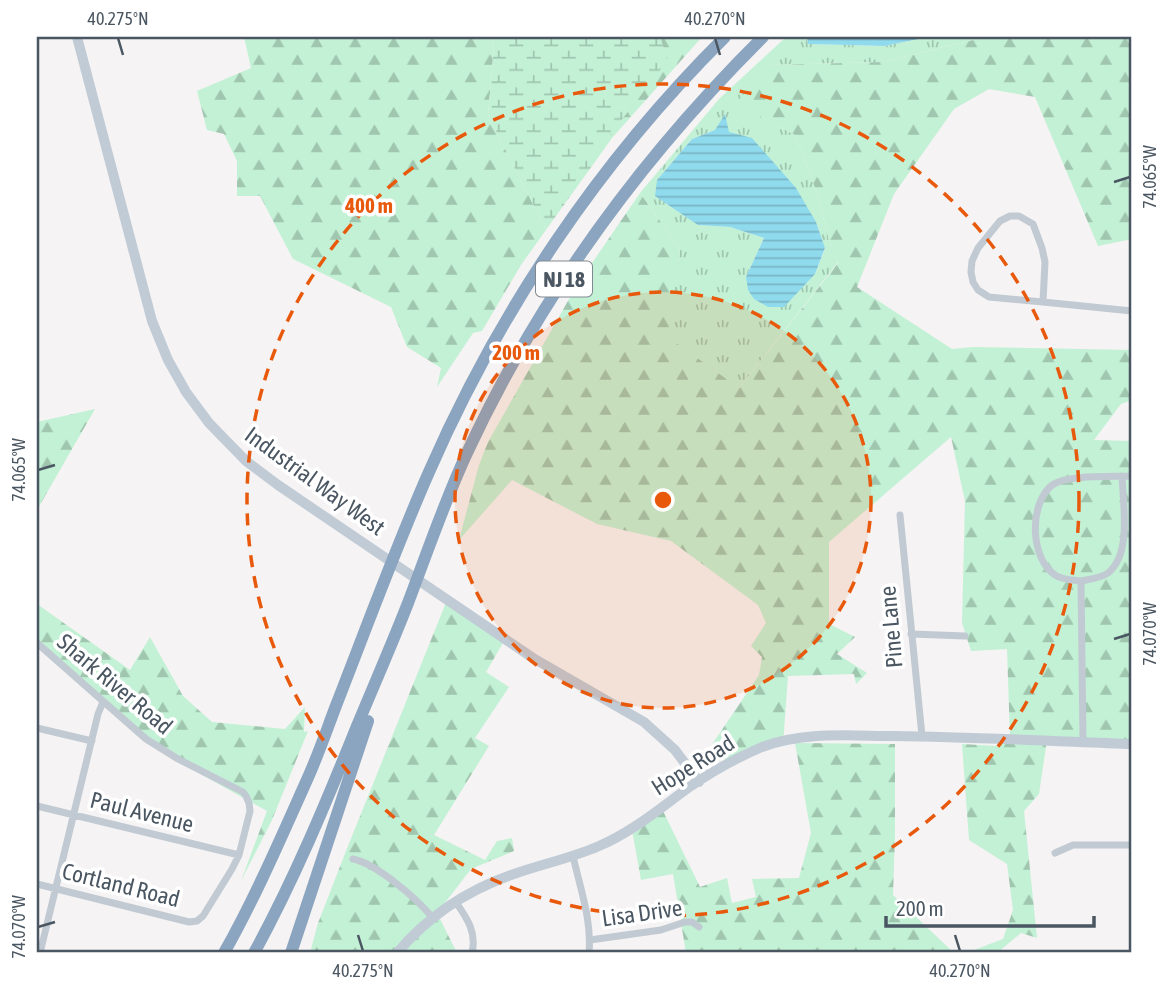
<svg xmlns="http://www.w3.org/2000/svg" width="1169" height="990" viewBox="0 0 1169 990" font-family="'Asap Condensed',sans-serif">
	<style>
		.grass { fill: url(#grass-tufts); fill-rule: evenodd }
		.forest { fill: url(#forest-firs) }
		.wetland { fill: url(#wetland-marsh) }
		.water { fill: url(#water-rules) }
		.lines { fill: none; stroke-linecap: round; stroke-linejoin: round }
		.street { stroke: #c1cad2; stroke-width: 7 }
		.secondary { stroke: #c1cbd6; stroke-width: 10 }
		.highway { stroke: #8ba5c1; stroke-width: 12 }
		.ticks { fill: none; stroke: #4a5661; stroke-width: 2.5 }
		.ring { fill: none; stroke: #e8590c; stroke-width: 3.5; stroke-dasharray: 12 9 }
		.labels { text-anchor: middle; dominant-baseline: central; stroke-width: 7; stroke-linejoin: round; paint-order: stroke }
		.shield { fill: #fff; stroke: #808990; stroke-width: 2 }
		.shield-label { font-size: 21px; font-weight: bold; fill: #4a5661 }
		.street-label { font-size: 23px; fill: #4a5661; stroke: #fff }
		.centre { fill: #e8590c; stroke: #fff; stroke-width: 3.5 }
		.ring-label { font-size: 21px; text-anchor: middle; font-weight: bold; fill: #e8590c; stroke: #fff; stroke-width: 7; stroke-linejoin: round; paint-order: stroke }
		.neatline { fill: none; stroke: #4a5661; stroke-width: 2.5 }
		.ticks-label { font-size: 18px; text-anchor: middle; fill: #4a5661 }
	</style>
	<defs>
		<pattern id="grass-tufts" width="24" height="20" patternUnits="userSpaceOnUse" patternTransform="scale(1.75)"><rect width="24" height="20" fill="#c3f1d5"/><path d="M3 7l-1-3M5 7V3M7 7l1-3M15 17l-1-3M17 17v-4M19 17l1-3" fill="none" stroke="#a0c6b0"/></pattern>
		<pattern id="forest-firs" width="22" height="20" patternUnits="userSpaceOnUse" patternTransform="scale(1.75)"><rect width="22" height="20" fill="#c3f1d5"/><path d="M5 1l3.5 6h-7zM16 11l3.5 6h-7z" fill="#a0c6b0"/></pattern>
		<pattern id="wetland-marsh" width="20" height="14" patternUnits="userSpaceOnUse" patternTransform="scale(1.75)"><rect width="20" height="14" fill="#c3f1d5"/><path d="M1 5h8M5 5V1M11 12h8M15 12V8" fill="none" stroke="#a0c6b0"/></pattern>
		<pattern id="water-rules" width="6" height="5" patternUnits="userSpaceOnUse" patternTransform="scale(1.75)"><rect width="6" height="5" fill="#90daee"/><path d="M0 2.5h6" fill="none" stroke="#78b4c4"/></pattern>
	</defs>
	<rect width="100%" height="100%" fill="#f5f3f3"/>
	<path class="grass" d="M786,37H807L808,44L885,46L928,37H986L882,62L770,65L737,103L795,135L817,193L829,240L838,262L739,388L667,337L680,249L640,193L719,99ZM715,130L816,222L825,249L815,274L746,277L764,238L730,227L698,225L657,180L692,139Z"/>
	<path class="forest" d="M244,37H491L494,46L488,115L545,228L548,227L521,265L482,331L473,333L437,387L441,368L407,347L391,307L293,259L260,196H237V161L224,134L207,130L197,91L251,68Z
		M660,37H702L612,138L592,166L588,162L667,60Z
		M986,37H1132V239L1098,246L1035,97L989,89L954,109L894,194L857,287L952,349L973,347L1132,350V400L1121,404L1094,440L1132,441V744L1047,740L1039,794L1024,811L1037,938L1021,933L997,953H966L1003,939L1013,910L1007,864L969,840L962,744L996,746L1010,738L1007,649L971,651L962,623L965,501L951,437L829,542V624L855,637L837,654L867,673L856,684L854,674L788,676L783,744L715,762L711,746L759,675L762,657L751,646L766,623L758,605L671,541L597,524L512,480L459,540L479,465L488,442L577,285L640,193L680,249L668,337L739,388L838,263L829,240L817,193L795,135L736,103L770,65L882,62Z
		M95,409L37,510V422Z
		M447,600L506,638L486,672L509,687L475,738L489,746L434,835L485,860L497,841L512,838L514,851L471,869L437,913L457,953H310L318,923L346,851Z
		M37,604L130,670L150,637L183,696L212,722L285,729L305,707L304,732L308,731L272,820L241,881L267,811L170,757L37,644Z
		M795,743L895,744V834L893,895L954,953H686L673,874L641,880L632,830L662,809L700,887L727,878L732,903L756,897L752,879L799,878L811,833Z"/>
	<path class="wetland" d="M491,37H660L668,60L589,162L592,166L548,227L545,228L488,115L494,46Z"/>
	<path class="water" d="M807,37H928L885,46L808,44Z
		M725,114L729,132L752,138L796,188L816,222L825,248L815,274L784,307H768L754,299L748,290L746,277L764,238L730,227L698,225L655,196L657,180L692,139L715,130Z"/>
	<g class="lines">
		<path class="street" d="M1043,302L1045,262L1042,248L1033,224L1019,216H1010L1000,221L978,248L972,261L971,272L973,282L978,290L989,297L1043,302L1132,311
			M900,515L922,736
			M1081,581C1090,579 1101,578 1108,573C1132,554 1123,504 1122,476
			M911,634L965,636
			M37,643L146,739L178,759L243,792L246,796L249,803L250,811L239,855L232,869L203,916L197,921L189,922L37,884
			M37,728L92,741
			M1083,742L1081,581C1073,580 1062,580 1055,575C1030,558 1029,505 1051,486C1064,474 1114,477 1132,476
			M37,806L239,855
			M1055,853L1073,845H1132
			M573,856C580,888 592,920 589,953
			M353,859C377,864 416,898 432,917
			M455,901C467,918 477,932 472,953
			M590,940L661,930L685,922H692L699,927
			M40,953L98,714L103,702"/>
		<path class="secondary" d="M77,37L152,321L168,360L186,392L209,423L246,461L278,485L533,658L644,722L675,750L699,782
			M397,953C429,915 467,890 514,874C542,864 572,858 599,846C632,832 659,809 688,788C711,772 736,758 762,747C804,731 850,736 894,736C973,737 1053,741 1132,744"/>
		<path class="highway" d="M224,953C255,898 280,840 306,782C318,756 327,729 337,703C367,626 396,547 429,472C499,311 600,161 725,37
			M254,953C294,880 326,803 357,726C374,685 392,644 408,603C427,553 444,503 466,455C539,297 640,159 763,37
			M291,953L368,721"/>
	</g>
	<path class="ticks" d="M118,38L123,55M715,38L720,55M1114,182L1130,177M38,470L55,465M1114,639L1130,634M38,927L55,922M358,935L363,951M955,935L960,951"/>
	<circle cx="663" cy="500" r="208" fill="#e8590c" fill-opacity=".12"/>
	<g class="ring">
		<circle cx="663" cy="500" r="208"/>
		<circle cx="663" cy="500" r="416"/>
	</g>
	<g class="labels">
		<rect class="shield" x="536" y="261.5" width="56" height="35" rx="5"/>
		<g class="shield-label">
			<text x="564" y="279">NJ 18</text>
		</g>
		<g class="street-label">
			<text transform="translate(315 481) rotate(36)">Industrial Way West</text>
			<text transform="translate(891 627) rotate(-95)">Pine Lane</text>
			<text transform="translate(115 684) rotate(40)">Shark River Road</text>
			<text transform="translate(693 765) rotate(-32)">Hope Road</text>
			<text transform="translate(142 812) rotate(14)">Paul Avenue</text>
			<text transform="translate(121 885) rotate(14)">Cortland Road</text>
			<text transform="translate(642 913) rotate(-8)">Lisa Drive</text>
		</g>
	</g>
	<circle cx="663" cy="500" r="10" class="centre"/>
	<g class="ring-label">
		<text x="369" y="213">400 m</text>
		<text x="516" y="360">200 m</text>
	</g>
	<rect width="1169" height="990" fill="none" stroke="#ffffff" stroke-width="77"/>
	<path d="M886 916v10h208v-10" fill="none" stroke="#4a5661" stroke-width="3.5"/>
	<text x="896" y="916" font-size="21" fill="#4a5661" stroke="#ffffff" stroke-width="5" paint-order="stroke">200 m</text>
	<rect x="38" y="38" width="1092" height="913" class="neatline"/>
	<g class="ticks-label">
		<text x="118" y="25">40.275°N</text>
		<text x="715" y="25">40.270°N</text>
		<text transform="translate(1150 177) rotate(-90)" y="6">74.065°W</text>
		<text transform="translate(19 470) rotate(-90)" y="6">74.065°W</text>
		<text transform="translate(1150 634) rotate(-90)" y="6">74.070°W</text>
		<text transform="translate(19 927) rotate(-90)" y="6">74.070°W</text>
		<text x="363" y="977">40.275°N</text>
		<text x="960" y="977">40.270°N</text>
	</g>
</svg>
